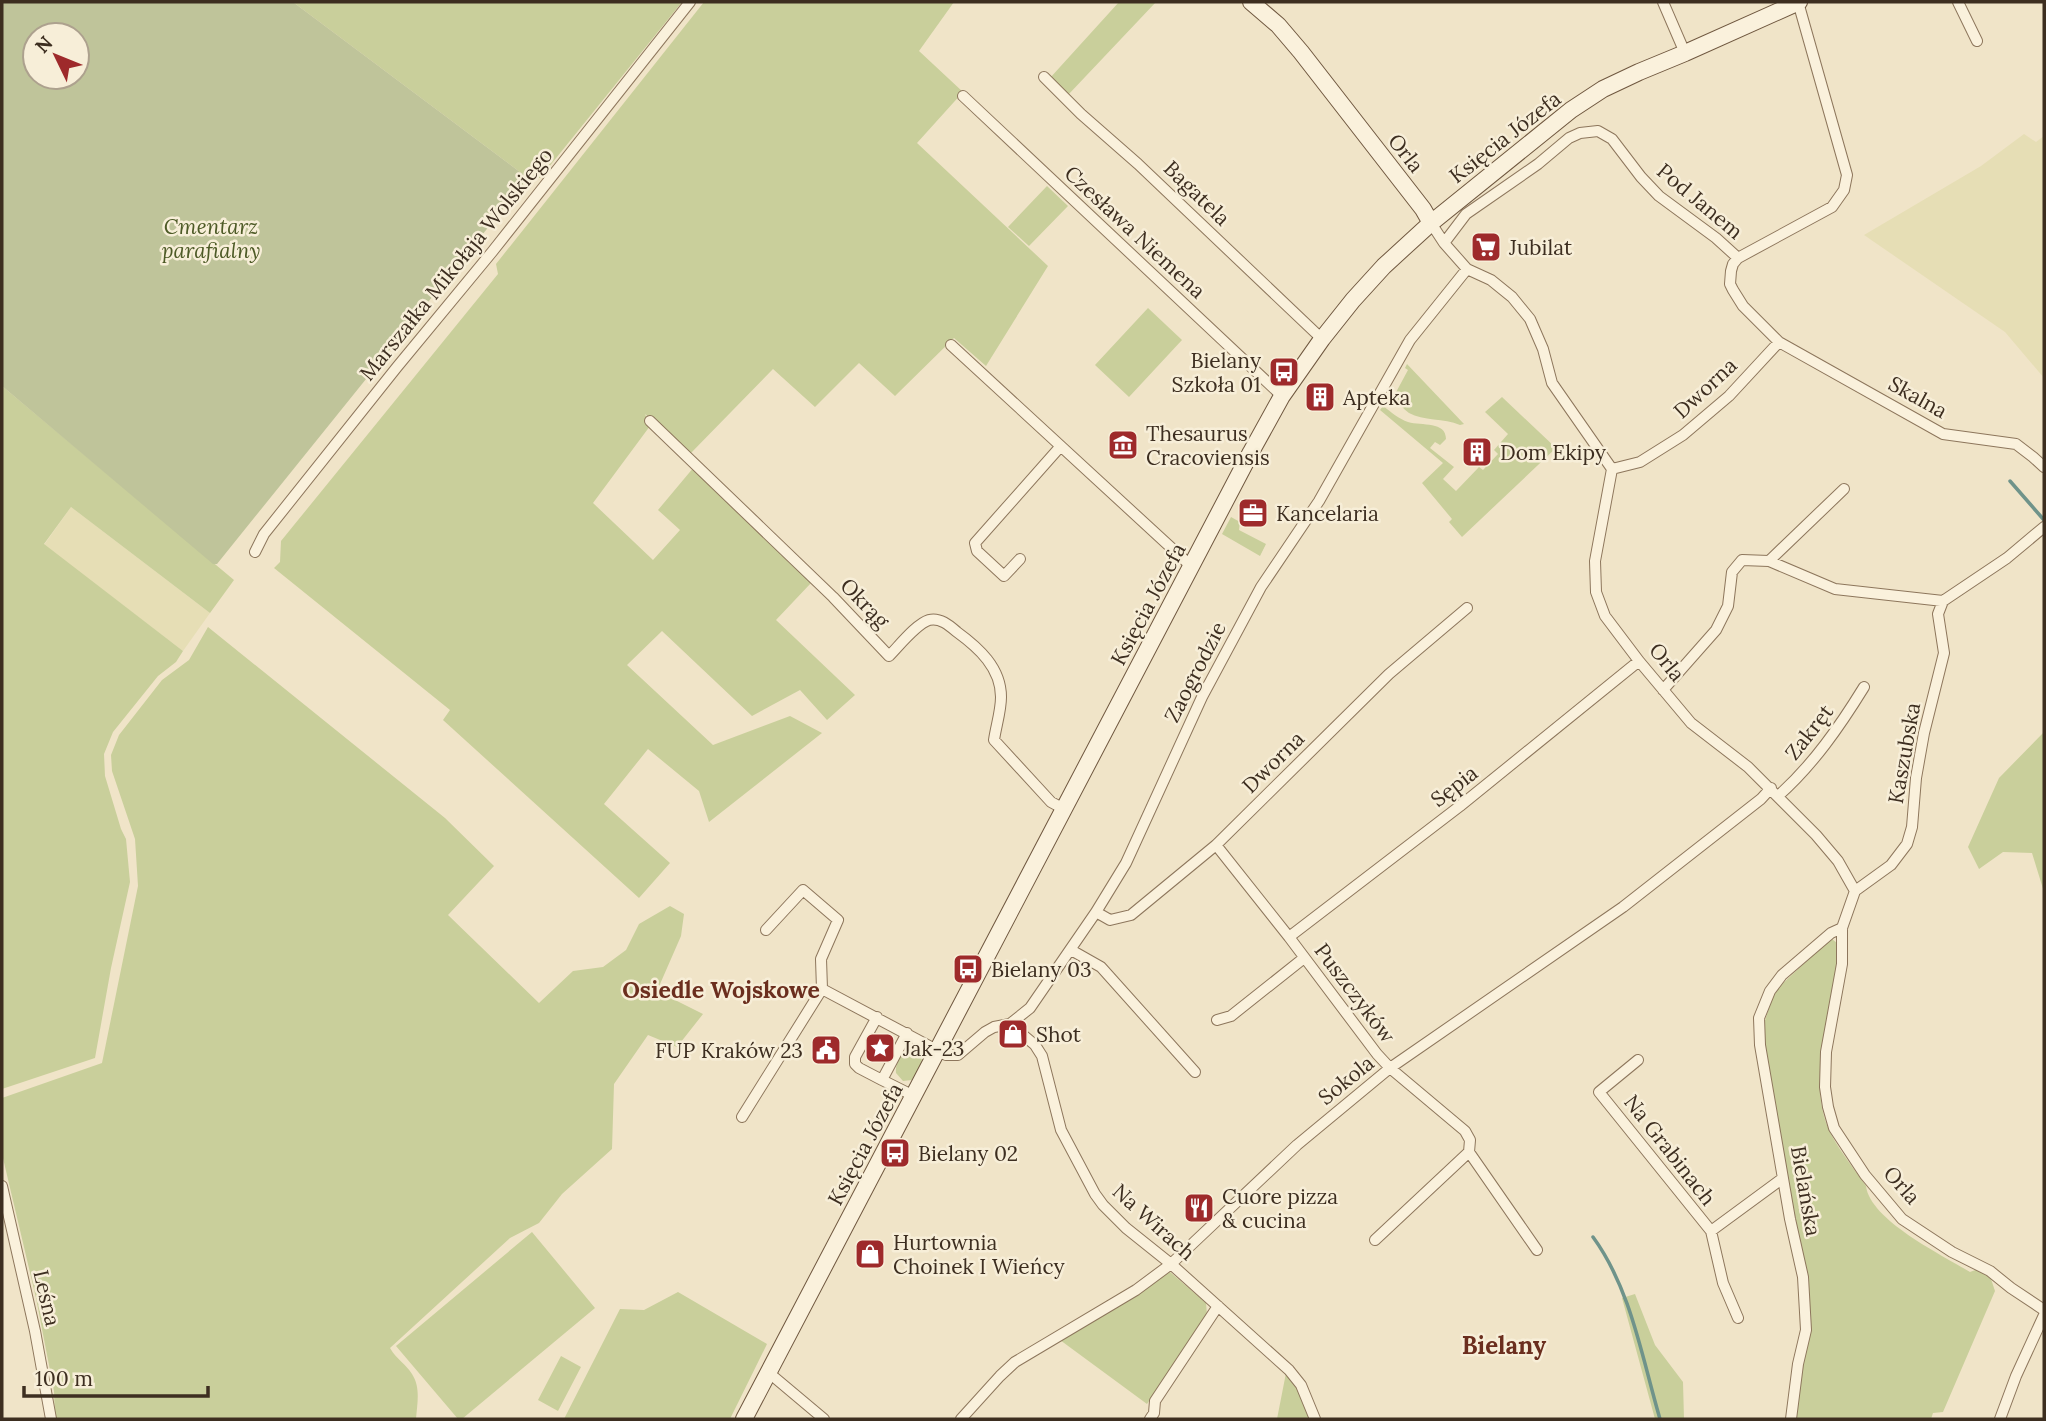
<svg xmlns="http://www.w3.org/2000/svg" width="2046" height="1421" viewBox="0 0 2046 1421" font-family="Lora,serif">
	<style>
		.farmland { fill: #e6deb5 }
		.green { fill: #c9cf9b }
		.cemetery { fill: #bfc49a; fill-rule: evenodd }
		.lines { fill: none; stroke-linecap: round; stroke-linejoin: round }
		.stream { stroke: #6f938a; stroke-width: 3.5 }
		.street-casing { stroke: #8d765c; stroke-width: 12 }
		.secondary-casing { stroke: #6f573f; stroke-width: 18 }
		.street { stroke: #faf1dc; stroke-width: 10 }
		.secondary { stroke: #faf1dc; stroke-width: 16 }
		.labels { text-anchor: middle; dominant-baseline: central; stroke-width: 5; stroke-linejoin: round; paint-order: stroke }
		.street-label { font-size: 21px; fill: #3d2e20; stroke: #f7eed8 }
		.park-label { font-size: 21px; font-style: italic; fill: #4d5a26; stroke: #f7eed8 }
		.poi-label { font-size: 21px; fill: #3d2e20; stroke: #f7eed8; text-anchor: start }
		.neighbourhood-label { font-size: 23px; font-weight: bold; fill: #6b2e1e; stroke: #f7eed8 }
		.quarter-label { font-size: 24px; font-weight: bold; fill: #6b2e1e; stroke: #f7eed8 }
	</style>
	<rect width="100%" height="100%" fill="#f0e4c8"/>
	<path class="farmland" d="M2024,134L2036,142L2044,136V378L2005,332L1864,235L1981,166Z
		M71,507L210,613L183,651L44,545Z"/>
	<path class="green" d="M293,2H682L540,178H528Z
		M704,2H954L919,51L963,92L917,143L1048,266L986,366L954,338L895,396L859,363L815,407L773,369L689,455L645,414L650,426L593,503L653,560L680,530L658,510L694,467L811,583L776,620L855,695L827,720L800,690L752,716L662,631L627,665L713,745L790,716L822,733L709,822L699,791L648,749L604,804L670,863L639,898L443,720L450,710L274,568L280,562L281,541L498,274L496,264Z
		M1119,2H1156L1068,95L1050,78Z
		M1047,186L1068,206L1029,246L1008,227Z
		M1148,308L1182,340L1129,397L1095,365Z
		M1407,364L1464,424L1460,425C1444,418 1423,421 1409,413C1403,409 1398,402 1394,396L1408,370L1405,368Z
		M2,386L234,580L210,613L71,507L44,544L183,651L176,662L158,676L113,732L104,754L105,776L121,829L126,839L130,882L111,968L95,1058L2,1089Z
		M1502,397L1556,448L1462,537L1449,522L1452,519L1422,483L1443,463L1380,410L1383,406C1391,412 1399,419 1408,422C1422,426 1446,421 1446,439L1440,445L1435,442L1430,448L1454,467L1443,479L1456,491L1479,467L1483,470L1498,454L1494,450L1508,434L1485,412Z
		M1231,517L1240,522L1239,530L1266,544L1260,556L1222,534Z
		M208,627L445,818L494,866L448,915L539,1003L573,971L603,967L626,950L639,924L670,906L684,914L681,936L657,991L703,1014L677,1047L648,1035L614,1084L612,1149L562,1194L539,1223L510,1238L390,1348C397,1360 406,1364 412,1374C421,1388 417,1404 416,1419H55L54,1391L36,1298L2,1154V1098L102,1063L138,886L135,839L112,771L111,755L119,735L162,680L189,660Z
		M2044,732V892L2032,853L2003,852L1979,869L1968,847L1999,778Z
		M1832,939L1837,943C1839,966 1832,990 1828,1013C1821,1052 1812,1100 1832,1136C1842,1154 1855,1170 1866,1186C1870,1220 1942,1255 1970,1272L1978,1269L1990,1276L1995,1291L1943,1412L1933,1413L1931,1419H1796L1808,1281L1788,1180L1765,1044V1020L1773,997L1780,986L1828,941Z
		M913,1049L921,1054L922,1062L912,1080L903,1081L896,1073C895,1063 902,1050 913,1049Z
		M532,1232L595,1308L462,1419H458L396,1346Z
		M1170,1272L1206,1303L1207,1315L1147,1404L1060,1340L1134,1296Z
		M678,1292L767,1344L730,1419H564L620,1309L644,1310Z
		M1635,1294L1655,1345L1683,1382L1684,1419H1655L1622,1298Z
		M561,1356L581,1367L558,1411L538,1400Z
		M1286,1373L1298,1387L1312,1419H1277Z"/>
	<path class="cemetery" d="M2,2H293L528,178L217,564H213L2,386ZM35,35H77V77H35Z"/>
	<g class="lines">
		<path class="stream" d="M2010,481L2044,520
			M1593,1237C1631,1289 1642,1358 1660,1419"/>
		<g class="street-casing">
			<path id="street" d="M1663,2L1685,53
				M1798,2L1847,175L1844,190L1832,207L1738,258L1733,264L1731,271L1730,284L1733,290L1743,306L1779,342L1943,434L2016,444L2033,457L2044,467
				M1958,2L1977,41
				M1044,77L1081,114L1138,164L1322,339
				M963,96L1282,396
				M1431,223L1444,243L1467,269L1491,280L1512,297L1530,319L1543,349L1552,383L1612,469L1595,561L1596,592L1605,616L1639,661L1691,723L1748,767L1816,835L1838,861L1855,891
				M1444,243L1466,214L1538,164L1569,138L1580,133L1598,131L1612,139L1641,177L1659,196L1716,238L1738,258
				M951,345L1191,566
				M650,421L833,597L889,656C899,646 916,624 929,620C940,617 950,626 957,632C979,648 1001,668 1001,697C1001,711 996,726 994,740L1051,802L1064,809
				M1612,469L1640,462L1683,435L1729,396L1779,342
				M255,552L264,534L397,367L492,252L690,2
				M1020,559L1004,576L977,551L975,543L1060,447
				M1769,561L1844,489
				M1943,601L2007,558L2044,527
				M1663,690L1716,630L1728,606L1732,572L1742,560L1769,561L1835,589L1943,601
				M1778,796C1813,765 1840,726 1864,687
				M1216,845L1289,937L1377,1054L1390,1068L1465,1131L1470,1140L1469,1152
				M1855,891L1842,928V964L1826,1052L1825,1087L1828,1107L1834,1128L1865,1175L1902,1219L1952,1252L1990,1271L2011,1288L2044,1310
				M1855,891L1891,865L1907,844L1912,827L1916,778L1924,733L1944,653L1938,614L1943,601
				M1096,912L1110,920L1131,915L1216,845L1389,674L1467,608
				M766,930L803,890L838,920L821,959L822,989L946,1055H958L985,1032L994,1027L1010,1024L1030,1008L1096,912L1126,863L1202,697L1261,587L1319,501L1410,340L1467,269
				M1289,937L1460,806L1639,661
				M1071,950L1101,967L1195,1072
				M877,1017L855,1057V1064L859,1068L882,1080
				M1217,1020L1231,1016L1304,958
				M1010,1024L1035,1045L1042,1056L1061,1130L1095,1194L1103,1205L1126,1228L1171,1264L1289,1370L1301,1385L1315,1419
				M907,1033L882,1080L914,1096
				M1638,1060L1599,1092L1711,1231L1723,1283L1738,1318
				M742,1117L822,989
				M1469,1152L1537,1250
				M2,1186L35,1331L51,1419
				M1711,1231L1783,1178
				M1375,1240L1469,1152
				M768,1372L824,1419
				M961,1419L1000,1376L1015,1362L1136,1290L1171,1264L1297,1145L1390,1068L1623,907L1761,799L1771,788
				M1150,1419L1154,1413L1155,1401L1218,1306
				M1791,1419L1798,1364L1806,1330L1803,1277L1790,1219L1760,1045L1759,1018L1770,991L1782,975L1831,933L1842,928
				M2000,1419L2016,1376L2044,1315"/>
		</g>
		<g class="secondary-casing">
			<path id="secondary" d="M1251,2L1278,25L1301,52L1423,209L1431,223
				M744,1419L1251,452L1282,396L1322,339L1353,300L1384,266L1431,223L1571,110L1603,89L1639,72L1685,53L1799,2"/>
		</g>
		<use href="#street" class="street"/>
		<use href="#secondary" class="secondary"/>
	</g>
	<defs>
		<g id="supermarket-square" transform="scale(1.575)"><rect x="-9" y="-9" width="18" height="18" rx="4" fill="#9e2a2b" stroke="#f7eed8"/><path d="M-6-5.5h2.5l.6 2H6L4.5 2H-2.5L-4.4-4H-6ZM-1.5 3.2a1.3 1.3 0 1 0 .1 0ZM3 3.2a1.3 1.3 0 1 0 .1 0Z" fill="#fff"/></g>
		<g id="bus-square" transform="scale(1.575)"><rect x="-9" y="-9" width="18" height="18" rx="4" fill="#9e2a2b" stroke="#f7eed8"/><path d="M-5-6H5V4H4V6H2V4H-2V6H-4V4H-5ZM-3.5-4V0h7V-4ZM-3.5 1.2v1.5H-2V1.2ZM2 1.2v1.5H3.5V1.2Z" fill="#fff"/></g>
		<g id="building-square" transform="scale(1.575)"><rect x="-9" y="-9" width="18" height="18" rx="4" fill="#9e2a2b" stroke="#f7eed8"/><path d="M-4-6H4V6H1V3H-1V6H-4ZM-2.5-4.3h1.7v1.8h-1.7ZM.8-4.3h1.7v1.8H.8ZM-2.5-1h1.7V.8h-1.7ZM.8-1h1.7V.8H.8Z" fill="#fff"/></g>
		<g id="museum-square" transform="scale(1.575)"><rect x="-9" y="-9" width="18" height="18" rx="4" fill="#9e2a2b" stroke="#f7eed8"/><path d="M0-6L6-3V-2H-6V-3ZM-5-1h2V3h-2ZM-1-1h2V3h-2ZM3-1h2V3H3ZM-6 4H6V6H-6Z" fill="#fff"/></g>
		<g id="office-square" transform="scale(1.575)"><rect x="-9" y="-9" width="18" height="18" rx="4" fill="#9e2a2b" stroke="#f7eed8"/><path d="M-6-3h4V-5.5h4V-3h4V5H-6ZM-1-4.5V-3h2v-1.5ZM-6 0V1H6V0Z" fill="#fff"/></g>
		<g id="shop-square" transform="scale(1.575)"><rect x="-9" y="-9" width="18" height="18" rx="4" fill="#9e2a2b" stroke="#f7eed8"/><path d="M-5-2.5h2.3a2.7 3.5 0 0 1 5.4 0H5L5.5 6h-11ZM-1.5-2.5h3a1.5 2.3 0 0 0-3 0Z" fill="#fff"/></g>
		<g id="sight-square" transform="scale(1.575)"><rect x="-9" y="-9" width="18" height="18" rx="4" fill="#9e2a2b" stroke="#f7eed8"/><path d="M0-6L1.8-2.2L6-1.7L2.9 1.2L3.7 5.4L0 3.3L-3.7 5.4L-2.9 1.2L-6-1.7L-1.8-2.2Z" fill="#fff"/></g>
		<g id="civic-square" transform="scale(1.575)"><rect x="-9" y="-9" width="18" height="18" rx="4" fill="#9e2a2b" stroke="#f7eed8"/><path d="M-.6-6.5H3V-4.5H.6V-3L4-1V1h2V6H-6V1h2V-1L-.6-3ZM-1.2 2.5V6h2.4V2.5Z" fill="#fff"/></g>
		<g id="restaurant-square" transform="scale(1.575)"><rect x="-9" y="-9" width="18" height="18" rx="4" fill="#9e2a2b" stroke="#f7eed8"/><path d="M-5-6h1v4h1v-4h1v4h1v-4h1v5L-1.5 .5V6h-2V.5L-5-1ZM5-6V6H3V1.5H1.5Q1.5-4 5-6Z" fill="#fff"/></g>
	</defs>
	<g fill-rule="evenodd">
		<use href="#supermarket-square" x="1486" y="247"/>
		<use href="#bus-square" x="1284" y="372"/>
		<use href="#building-square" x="1320" y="397"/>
		<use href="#museum-square" x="1123" y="445"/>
		<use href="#building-square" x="1477" y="452"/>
		<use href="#office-square" x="1253" y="513"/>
		<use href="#bus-square" x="968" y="969"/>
		<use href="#shop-square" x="1013" y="1034"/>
		<use href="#sight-square" x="880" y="1048"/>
		<use href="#civic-square" x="826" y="1050"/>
		<use href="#bus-square" x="895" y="1153"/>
		<use href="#restaurant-square" x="1199" y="1208"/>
		<use href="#shop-square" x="870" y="1254"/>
	</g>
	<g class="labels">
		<g class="street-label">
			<text transform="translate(1505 137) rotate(-38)">Księcia Józefa</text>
			<text transform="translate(1406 153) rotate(52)">Orla</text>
			<text transform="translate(1197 193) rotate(44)">Bagatela</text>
			<text transform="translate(1700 201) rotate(40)">Pod Janem</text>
			<text transform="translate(1135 232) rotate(43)">Czesława Niemena</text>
			<text transform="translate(456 264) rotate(-51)">Marszałka Mikołaja Wolskiego</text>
			<text transform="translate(1705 388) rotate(-43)">Dworna</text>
			<text transform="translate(1918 397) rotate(29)">Skalna</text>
			<text transform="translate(865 603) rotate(46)">Okrąg</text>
			<text transform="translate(1148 604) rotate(-62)">Księcia Józefa</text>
			<text transform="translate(1667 662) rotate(51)">Orla</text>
			<text transform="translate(1195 672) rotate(-63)">Zaogrodzie</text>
			<text transform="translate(1809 732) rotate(-52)">Zakręt</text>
			<text transform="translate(1904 753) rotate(-80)">Kaszubska</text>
			<text transform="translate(1273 762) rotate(-45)">Dworna</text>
			<text transform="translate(1454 786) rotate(-38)">Sępia</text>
			<text transform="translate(1355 993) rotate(53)">Puszczyków</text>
			<text transform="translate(1346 1080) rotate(-39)">Sokola</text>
			<text transform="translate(865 1144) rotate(-62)">Księcia Józefa</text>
			<text transform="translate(1670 1150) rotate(52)">Na Grabinach</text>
			<text transform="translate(1902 1185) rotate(48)">Orla</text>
			<text transform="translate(1806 1191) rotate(80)">Bielańska</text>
			<text transform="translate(1154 1222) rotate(42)">Na Wirach</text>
			<text transform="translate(47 1298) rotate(77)">Leśna</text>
		</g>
		<g class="park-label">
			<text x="211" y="226">Cmentarz<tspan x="211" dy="24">parafialny</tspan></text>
		</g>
		<g class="poi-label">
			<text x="1509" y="247">Jubilat</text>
			<text x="1261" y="360" text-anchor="end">Bielany<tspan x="1261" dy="24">Szkoła 01</tspan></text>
			<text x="1343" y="397">Apteka</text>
			<text x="1146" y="433">Thesaurus<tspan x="1146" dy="24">Cracoviensis</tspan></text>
			<text x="1500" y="452">Dom Ekipy</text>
			<text x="1276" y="513">Kancelaria</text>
			<text x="991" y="969">Bielany 03</text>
			<text x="1036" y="1034">Shot</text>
			<text x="903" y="1048">Jak-23</text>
			<text x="803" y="1050" text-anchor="end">FUP Kraków 23</text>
			<text x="918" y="1153">Bielany 02</text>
			<text x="1222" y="1196">Cuore pizza<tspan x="1222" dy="24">&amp; cucina</tspan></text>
			<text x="893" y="1242">Hurtownia<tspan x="893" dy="24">Choinek I Wieńcy</tspan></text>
		</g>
		<g class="neighbourhood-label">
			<text x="721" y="989">Osiedle Wojskowe</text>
		</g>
		<g class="quarter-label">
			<text x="1504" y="1345">Bielany</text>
		</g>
	</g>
	<rect width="2046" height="1421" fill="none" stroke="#3d2e20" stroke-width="7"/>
	<g transform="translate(56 56) rotate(313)"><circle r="33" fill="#f7eed8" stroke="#ada18e" stroke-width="2"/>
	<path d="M0-5L12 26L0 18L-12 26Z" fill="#9e2a2b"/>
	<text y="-10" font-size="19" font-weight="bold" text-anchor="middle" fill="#3d2e20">N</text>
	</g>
	<path d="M24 1386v10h184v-10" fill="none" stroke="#3d2e20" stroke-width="3.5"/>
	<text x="35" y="1386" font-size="21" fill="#3d2e20" stroke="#f7eed8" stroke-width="5" paint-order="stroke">100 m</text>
</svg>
